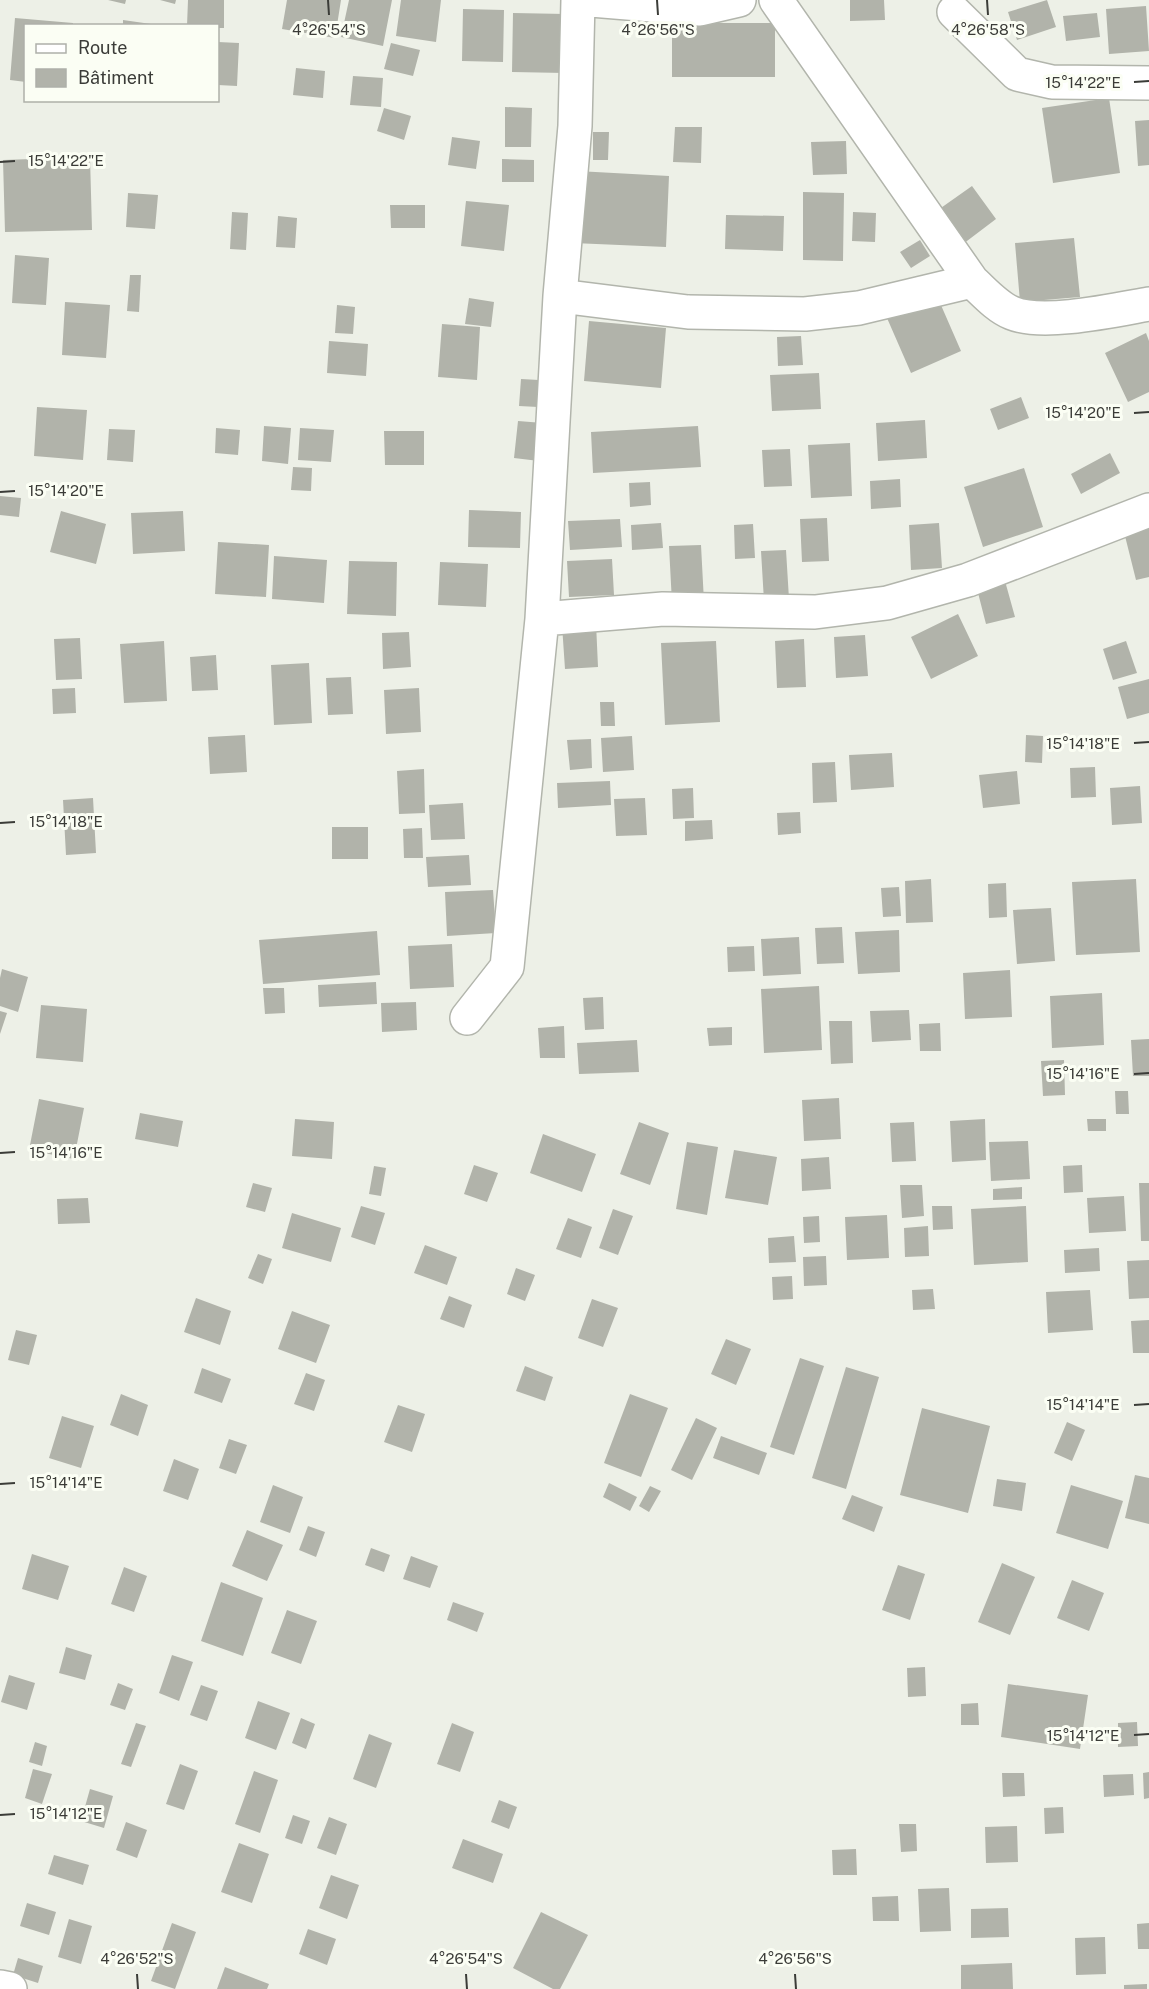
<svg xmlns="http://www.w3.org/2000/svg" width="1149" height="1989" viewBox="0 0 1149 1989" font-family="'Public Sans',sans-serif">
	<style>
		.building { fill: #b1b3aa }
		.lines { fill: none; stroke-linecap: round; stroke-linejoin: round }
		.minor-casing { stroke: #b2b5ac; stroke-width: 36 }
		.minor { stroke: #fff; stroke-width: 33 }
		.ticks { fill: none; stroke: #3b3c38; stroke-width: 2 }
		.ticks-label { font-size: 15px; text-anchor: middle; fill: #3b3c38; stroke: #fbfef4; stroke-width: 6; stroke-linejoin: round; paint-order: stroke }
	</style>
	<rect width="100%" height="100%" fill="#edf0e7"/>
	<path class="building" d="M108,0H126L125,4Z
		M160,0H176L175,4Z
		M188,0H224V28H218V26H187Z
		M287,0H341L335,38L282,29Z
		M349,0H392L383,46L341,37Z
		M401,0H441L436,42L396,36Z
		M850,0H884L885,20L850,21Z
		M1047,0L1056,27L1017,40L1008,12Z
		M1146,6L1149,51L1109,54L1106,9Z
		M463,9L504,10L503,62L462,61Z
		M513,13L566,14L565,73L512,72Z
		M1097,13L1100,37L1066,41L1063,16Z
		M15,18L73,23V26H26V82L10,80Z
		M123,20L151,24L150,26H123Z
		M672,23H775V77H672Z
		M218,42L239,43L237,86L218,85Z
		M391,43L420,50L413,76L384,69Z
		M296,68L325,71L323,98L293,95Z
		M353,76L383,78L381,107L350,105Z
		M1109,98L1120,173L1053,183L1042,108Z
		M505,107L532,108L531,147H505Z
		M384,108L411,116L404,140L377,131Z
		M1149,120V165L1138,166L1135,121Z
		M675,127H702L701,163L673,162Z
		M593,132H609L608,160H593Z
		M452,137L480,141L476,169L448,165Z
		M846,141L847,174L813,175L811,142Z
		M90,157L92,230L5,232L3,160Z
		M502,159L534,160V182H502Z
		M577,171L669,176L666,247L573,243Z
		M972,186L996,219L963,244L938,210Z
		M803,192L844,193L843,261L803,260Z
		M128,193L158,195L155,229L126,227Z
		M466,201L509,205L504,251L461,246Z
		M390,205H425V228H391Z
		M232,212L248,213L246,250L230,249Z
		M853,212L876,213L875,242L852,241Z
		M726,215L784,216L783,251L725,249Z
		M278,216L297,218L295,248L276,247Z
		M1074,238L1080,297L1020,302L1015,243Z
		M920,240L930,256L911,268L900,252Z
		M15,255L49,258L46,305L12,303Z
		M130,275H141L139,312L127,311Z
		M937,296L961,351L911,373L887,318Z
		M469,298L494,302L491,327L465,324Z
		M65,302L110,305L106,358L62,355Z
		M337,305L355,307L353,334L335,333Z
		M589,321L666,328L661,388L584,381Z
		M442,324L480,327L477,380L438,377Z
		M1146,333L1149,341V392L1128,402L1105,353Z
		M801,336L803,365L778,366L777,337Z
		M329,341L368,344L366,376L327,373Z
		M819,373L821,409L772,411L770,375Z
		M521,379L539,380L538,407L519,406Z
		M1021,397L1029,418L998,430L990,409Z
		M37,407L87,410L83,460L34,456Z
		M925,420L927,458L878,461L876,423Z
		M518,421L543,423L539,461L514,458Z
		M264,426L291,428L288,464L262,461Z
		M698,426L701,467L593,473L591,432Z
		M216,428L240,430L238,455L215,453Z
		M300,428L334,430L331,462L298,460Z
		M109,429L135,430L133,462L107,460Z
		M384,431H424V465H385Z
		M850,443L852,496L811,498L808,445Z
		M790,449L792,486L764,487L762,450Z
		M1110,453L1120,473L1081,494L1071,474Z
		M293,467L312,468L311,491L291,490Z
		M1024,468L1043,527L983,547L964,487Z
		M900,479L901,507L871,509L870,481Z
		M650,482L651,505L630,507L629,483Z
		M0,496L21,498L19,517L0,515Z
		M469,510L521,512L520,548L468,547Z
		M61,511L106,524L96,564L50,552Z
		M183,511L185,551L133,554L131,513Z
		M827,518L829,561L802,562L800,519Z
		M620,519L622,547L570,550L568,521Z
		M1149,521V577L1136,580L1123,528Z
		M661,523L663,548L632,550L631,525Z
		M939,523L942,568L911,570L909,525Z
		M753,524L755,558L735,559L734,525Z
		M218,542L269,545L266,597L215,594Z
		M701,545L704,602L672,603L669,546Z
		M786,550L789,599L764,601L761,551Z
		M274,556L327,560L324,603L272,599Z
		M612,559L614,595L569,597L567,561Z
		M349,561L397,562L396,616L347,614Z
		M440,562L488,564L486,607L438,605Z
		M1005,581L1015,617L986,624L977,589Z
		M958,614L978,656L931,679L911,637Z
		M596,623L598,667L565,669L562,625Z
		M409,632L411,667L383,669L382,633Z
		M865,635L868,676L836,678L834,637Z
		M80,638L82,679L56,680L54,639Z
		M804,639L806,687L777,688L775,641Z
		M164,641L167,701L124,703L120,644Z
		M716,641L720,722L665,725L661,643Z
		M1126,641L1137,673L1113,680L1103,649Z
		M216,655L218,690L192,691L190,657Z
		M309,663L312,723L274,725L271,665Z
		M351,677L353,714L328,715L326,678Z
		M1149,679V713L1127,719L1118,687Z
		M75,688L76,713L53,714L52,689Z
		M419,688L421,732L386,734L384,690Z
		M600,702H614L615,726H601Z
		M245,735L247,772L210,774L208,737Z
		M1026,735L1043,736L1042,763L1025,762Z
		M632,736L634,770L603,772L601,738Z
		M591,739L592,768L570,770L567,740Z
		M892,753L894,787L851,790L849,755Z
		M835,762L837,802L813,803L812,763Z
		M1095,767L1096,797L1071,798L1070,768Z
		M424,769L425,813L399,814L397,771Z
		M1017,771L1020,804L983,808L979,775Z
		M610,781L611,805L558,808L557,783Z
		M1140,786L1142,823L1112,825L1110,788Z
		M693,788L694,818L673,819L672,789Z
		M93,798L96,853L66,855L63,800Z
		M645,798L647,835L616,836L614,799Z
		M463,803L465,839L431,840L429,805Z
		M800,812L801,833L778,835L777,813Z
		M712,820L713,839L685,841V821Z
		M332,827H368V859H332Z
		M422,828L423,858H404L403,829Z
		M469,855L471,885L428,887L426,857Z
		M931,879L933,922L906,923L905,881Z
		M1136,879L1140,952L1076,955L1072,882Z
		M1006,883L1007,917L989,918L988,884Z
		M899,887L901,916L883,917L881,888Z
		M493,890L496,933L447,936L445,892Z
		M1051,908L1055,961L1017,964L1013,910Z
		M842,927L844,963L817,964L815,928Z
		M899,930L900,972L858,974L855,932Z
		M377,931L380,975L263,984L259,940Z
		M799,937L801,974L763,976L761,939Z
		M452,944L454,987L410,989L408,946Z
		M754,946L755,971L728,972L727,947Z
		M2,969L28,977L18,1012L0,1006V978Z
		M1010,970L1012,1017L965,1019L963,973Z
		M376,982L377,1004L319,1007L318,985Z
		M819,986L822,1050L764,1053L761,989Z
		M263,988H284L285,1013L265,1014Z
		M1102,993L1104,1045L1052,1048L1050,996Z
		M603,997L604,1029L585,1030L583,998Z
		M416,1002L417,1030L382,1032L381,1003Z
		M41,1005L87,1009L83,1062L36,1058Z
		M909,1010L911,1040L872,1042L870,1011Z
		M0,1011L7,1013L0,1034Z
		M829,1021H852L853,1063L831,1064Z
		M940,1023L941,1051H920L919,1024Z
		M564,1026L565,1058H540L538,1028Z
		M732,1027V1045L709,1046L707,1028Z
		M1149,1039V1076H1133L1131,1040Z
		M637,1040L639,1072L579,1074L577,1043Z
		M1064,1060L1065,1095L1043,1096L1041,1061Z
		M1115,1091H1128L1129,1114H1116Z
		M839,1098L841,1139L804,1141L802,1100Z
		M39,1099L84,1108L74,1159L29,1150Z
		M140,1113L183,1121L178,1147L135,1139Z
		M295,1119L334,1122L332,1159L292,1156Z
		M985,1119L986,1160L952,1162L950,1121Z
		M1087,1119H1106V1131H1088Z
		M639,1122L669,1133L650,1185L620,1174Z
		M914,1122L916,1161L892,1162L890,1123Z
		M543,1134L596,1154L582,1192L530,1173Z
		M1028,1141L1030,1179L991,1181L989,1142Z
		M687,1142L718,1147L707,1215L676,1209Z
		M734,1150L777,1157L768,1205L725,1198Z
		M829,1157L831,1189L802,1191L801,1159Z
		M474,1165L498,1173L487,1202L464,1194Z
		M1082,1165L1083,1192L1064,1193L1063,1166Z
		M374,1166L386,1168L381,1196L369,1194Z
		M253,1183L272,1188L265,1212L246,1207Z
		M1139,1183H1149V1241H1141Z
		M900,1185H922L924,1216L902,1218Z
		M1022,1187V1199L993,1200V1189Z
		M1124,1196L1126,1231L1089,1233L1087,1198Z
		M88,1198L90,1223L58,1224L57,1199Z
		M361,1206L385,1213L375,1245L351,1237Z
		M932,1206H952L953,1229L933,1230Z
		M1026,1206L1028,1262L974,1265L971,1209Z
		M613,1209L633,1216L618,1255L599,1248Z
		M292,1213L341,1228L331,1262L282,1248Z
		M887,1215L889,1258L847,1260L845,1217Z
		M819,1216L820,1242L804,1243L803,1217Z
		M568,1218L592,1227L581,1258L556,1249Z
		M928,1226L929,1256L905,1257L904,1228Z
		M794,1236L796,1262L769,1263L768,1238Z
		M425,1245L457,1257L447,1285L414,1273Z
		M1099,1248L1100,1271L1065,1273L1064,1250Z
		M258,1254L272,1259L263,1284L248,1278Z
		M826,1256L827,1285L804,1286L803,1257Z
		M1149,1260V1298L1129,1299L1127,1261Z
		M516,1268L535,1275L525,1301L507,1294Z
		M792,1276L793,1299L773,1300L772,1277Z
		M933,1289L935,1309L913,1310L912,1290Z
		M1090,1290L1093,1330L1048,1333L1046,1292Z
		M449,1296L472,1305L464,1328L440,1319Z
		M196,1298L231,1311L220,1345L184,1332Z
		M592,1299L618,1308L603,1347L578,1338Z
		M292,1311L330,1325L316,1363L278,1349Z
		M1149,1320V1353H1133L1131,1321Z
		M16,1330L37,1335L29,1365L8,1360Z
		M726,1339L751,1349L736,1385L711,1374Z
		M800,1358L824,1366L794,1455L770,1447Z
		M525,1366L553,1377L545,1401L516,1391Z
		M846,1367L879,1377L846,1489L812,1478Z
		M202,1368L231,1379L222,1403L194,1393Z
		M306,1373L325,1380L314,1411L294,1404Z
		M121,1394L148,1405L138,1436L110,1425Z
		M630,1394L668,1408L641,1477L604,1463Z
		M398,1405L425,1414L412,1452L384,1442Z
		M922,1408L990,1426L968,1513L900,1495Z
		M62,1416L94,1426L81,1468L49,1458Z
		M696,1418L717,1428L692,1480L671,1470Z
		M1067,1422L1085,1430L1072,1461L1054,1453Z
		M721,1436L767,1453L759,1475L713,1458Z
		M229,1439L247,1445L236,1474L219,1468Z
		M174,1459L199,1469L188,1500L163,1491Z
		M1135,1475L1149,1478V1524L1125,1518Z
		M997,1479L1026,1483L1022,1511L993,1506Z
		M609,1483L637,1497L630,1511L603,1497Z
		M273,1485L303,1497L290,1533L260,1522Z
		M1071,1485L1123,1501L1108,1549L1056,1533Z
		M650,1486L661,1491L649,1512L639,1506Z
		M852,1495L883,1507L874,1532L842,1519Z
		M308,1526L325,1532L316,1557L299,1550Z
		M247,1530L283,1545L267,1581L232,1566Z
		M371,1548L390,1555L384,1572L365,1565Z
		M32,1554L69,1566L58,1600L22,1589Z
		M411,1556L438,1566L430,1588L403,1579Z
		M1002,1563L1035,1577L1010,1635L978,1622Z
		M898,1565L925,1574L910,1620L882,1610Z
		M124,1567L147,1576L134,1612L111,1604Z
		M1072,1580L1104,1593L1089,1631L1057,1618Z
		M221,1582L263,1598L243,1656L201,1641Z
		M453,1602L484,1613L477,1632L447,1620Z
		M287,1610L317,1621L301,1664L271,1653Z
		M66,1647L92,1655L85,1680L59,1673Z
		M172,1655L193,1662L179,1701L159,1693Z
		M925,1667L926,1696L908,1697L907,1668Z
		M9,1675L35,1683L27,1710L1,1702Z
		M118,1683L133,1689L125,1710L110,1705Z
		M1008,1684L1088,1695L1080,1749L1001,1737Z
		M201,1685L218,1691L207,1721L190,1715Z
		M258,1701L290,1713L276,1750L245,1738Z
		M978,1703L979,1725H961V1704Z
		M301,1718L315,1724L306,1749L292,1743Z
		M1137,1722L1138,1746L1118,1747V1723Z
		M136,1723L146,1726L131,1767L121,1764Z
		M452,1723L474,1732L460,1772L437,1764Z
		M369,1734L392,1743L376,1788L353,1779Z
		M35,1742L47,1746L42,1766L29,1762Z
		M180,1764L198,1771L184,1810L166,1804Z
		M33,1769L52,1774L42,1804L25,1798Z
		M254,1771L278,1780L260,1833L235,1824Z
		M1149,1772V1798L1144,1799L1143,1773Z
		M1002,1773H1024L1025,1796L1003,1797Z
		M1133,1774L1134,1795L1104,1797L1103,1775Z
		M90,1789L113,1796L104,1828L81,1821Z
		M499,1800L517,1807L509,1829L491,1822Z
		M1063,1807L1064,1833L1045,1834L1044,1808Z
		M293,1815L310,1821L302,1844L285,1838Z
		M329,1817L347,1824L336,1855L317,1848Z
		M126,1822L147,1830L137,1858L116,1850Z
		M899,1824H916L917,1851L901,1852Z
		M1017,1826L1018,1862L986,1863L985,1827Z
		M463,1839L503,1854L493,1883L452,1868Z
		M239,1843L269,1854L252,1903L221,1892Z
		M856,1849L857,1875H833L832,1850Z
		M54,1855L89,1865L83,1885L48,1874Z
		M331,1875L359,1885L347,1919L319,1908Z
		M949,1888L951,1931L920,1932L918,1889Z
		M898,1896L899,1921H873L872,1897Z
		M27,1903L56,1912L49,1935L20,1926Z
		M1008,1908L1009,1937L971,1938V1909Z
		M541,1912L588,1935L560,1989H553L513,1968Z
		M69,1919L92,1926L81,1964L58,1957Z
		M172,1923L196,1932L175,1989L151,1981Z
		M1149,1923V1949H1138L1137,1924Z
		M308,1929L336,1939L327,1965L299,1954Z
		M1105,1937L1106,1974L1076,1975L1075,1938Z
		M18,1958L43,1966L38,1983L13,1975Z
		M1012,1963L1013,1989H961V1965Z
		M225,1967L269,1984L267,1989H217Z
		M1147,1984V1989H1124V1985Z"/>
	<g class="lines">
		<g class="minor-casing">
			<path id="minor" d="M591,0L700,9L739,0
				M776,0L972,281C984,292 997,307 1012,313C1043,326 1115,310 1149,304
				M954,12L1017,74L1052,82L1149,83
				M560,296L688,312L805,314L859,308L972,281
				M542,619L663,609L815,612L887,603L968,580L1149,510
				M467,1018L507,967L542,619L560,296L575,126L578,0
				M0,1987L10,1989"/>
		</g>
		<use href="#minor" class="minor"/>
	</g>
	<path class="ticks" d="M328,0L329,15M657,0L658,15M987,0L988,15M1134,82L1149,81M0,162L15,161M1134,413L1149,412M0,492L15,491M1134,743L1149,742M0,823L15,822M1134,1074L1149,1073M0,1153L15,1152M1134,1405L1149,1404M0,1484L15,1483M1134,1735L1149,1734M0,1815L15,1814M137,1974L138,1989M466,1974L467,1989M795,1974L796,1989"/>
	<g class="ticks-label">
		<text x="329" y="35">4°26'54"S</text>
		<text x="658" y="35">4°26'56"S</text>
		<text x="988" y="35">4°26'58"S</text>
		<text x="1083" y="88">15°14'22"E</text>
		<text x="66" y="166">15°14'22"E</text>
		<text x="1083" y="418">15°14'20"E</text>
		<text x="66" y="496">15°14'20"E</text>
		<text x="1083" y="749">15°14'18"E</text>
		<text x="66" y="827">15°14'18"E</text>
		<text x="1083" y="1079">15°14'16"E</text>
		<text x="66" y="1158">15°14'16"E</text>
		<text x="1083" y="1410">15°14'14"E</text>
		<text x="66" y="1488">15°14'14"E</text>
		<text x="1083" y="1741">15°14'12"E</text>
		<text x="66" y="1819">15°14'12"E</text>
		<text x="137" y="1964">4°26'52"S</text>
		<text x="466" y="1964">4°26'54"S</text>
		<text x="795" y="1964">4°26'56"S</text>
	</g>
	<rect x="24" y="24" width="195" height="78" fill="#fbfef4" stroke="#aeb0a9" stroke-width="1.5"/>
	<rect x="36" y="44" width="30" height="9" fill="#ffffff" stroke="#aeb0a9" stroke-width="1.5"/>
	<text x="78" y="54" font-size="18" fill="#3b3c38">Route</text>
	<rect x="36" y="69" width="30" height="18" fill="#b1b3aa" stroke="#aeb0a9" stroke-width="1.5"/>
	<text x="78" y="84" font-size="18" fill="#3b3c38">Bâtiment</text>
</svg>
